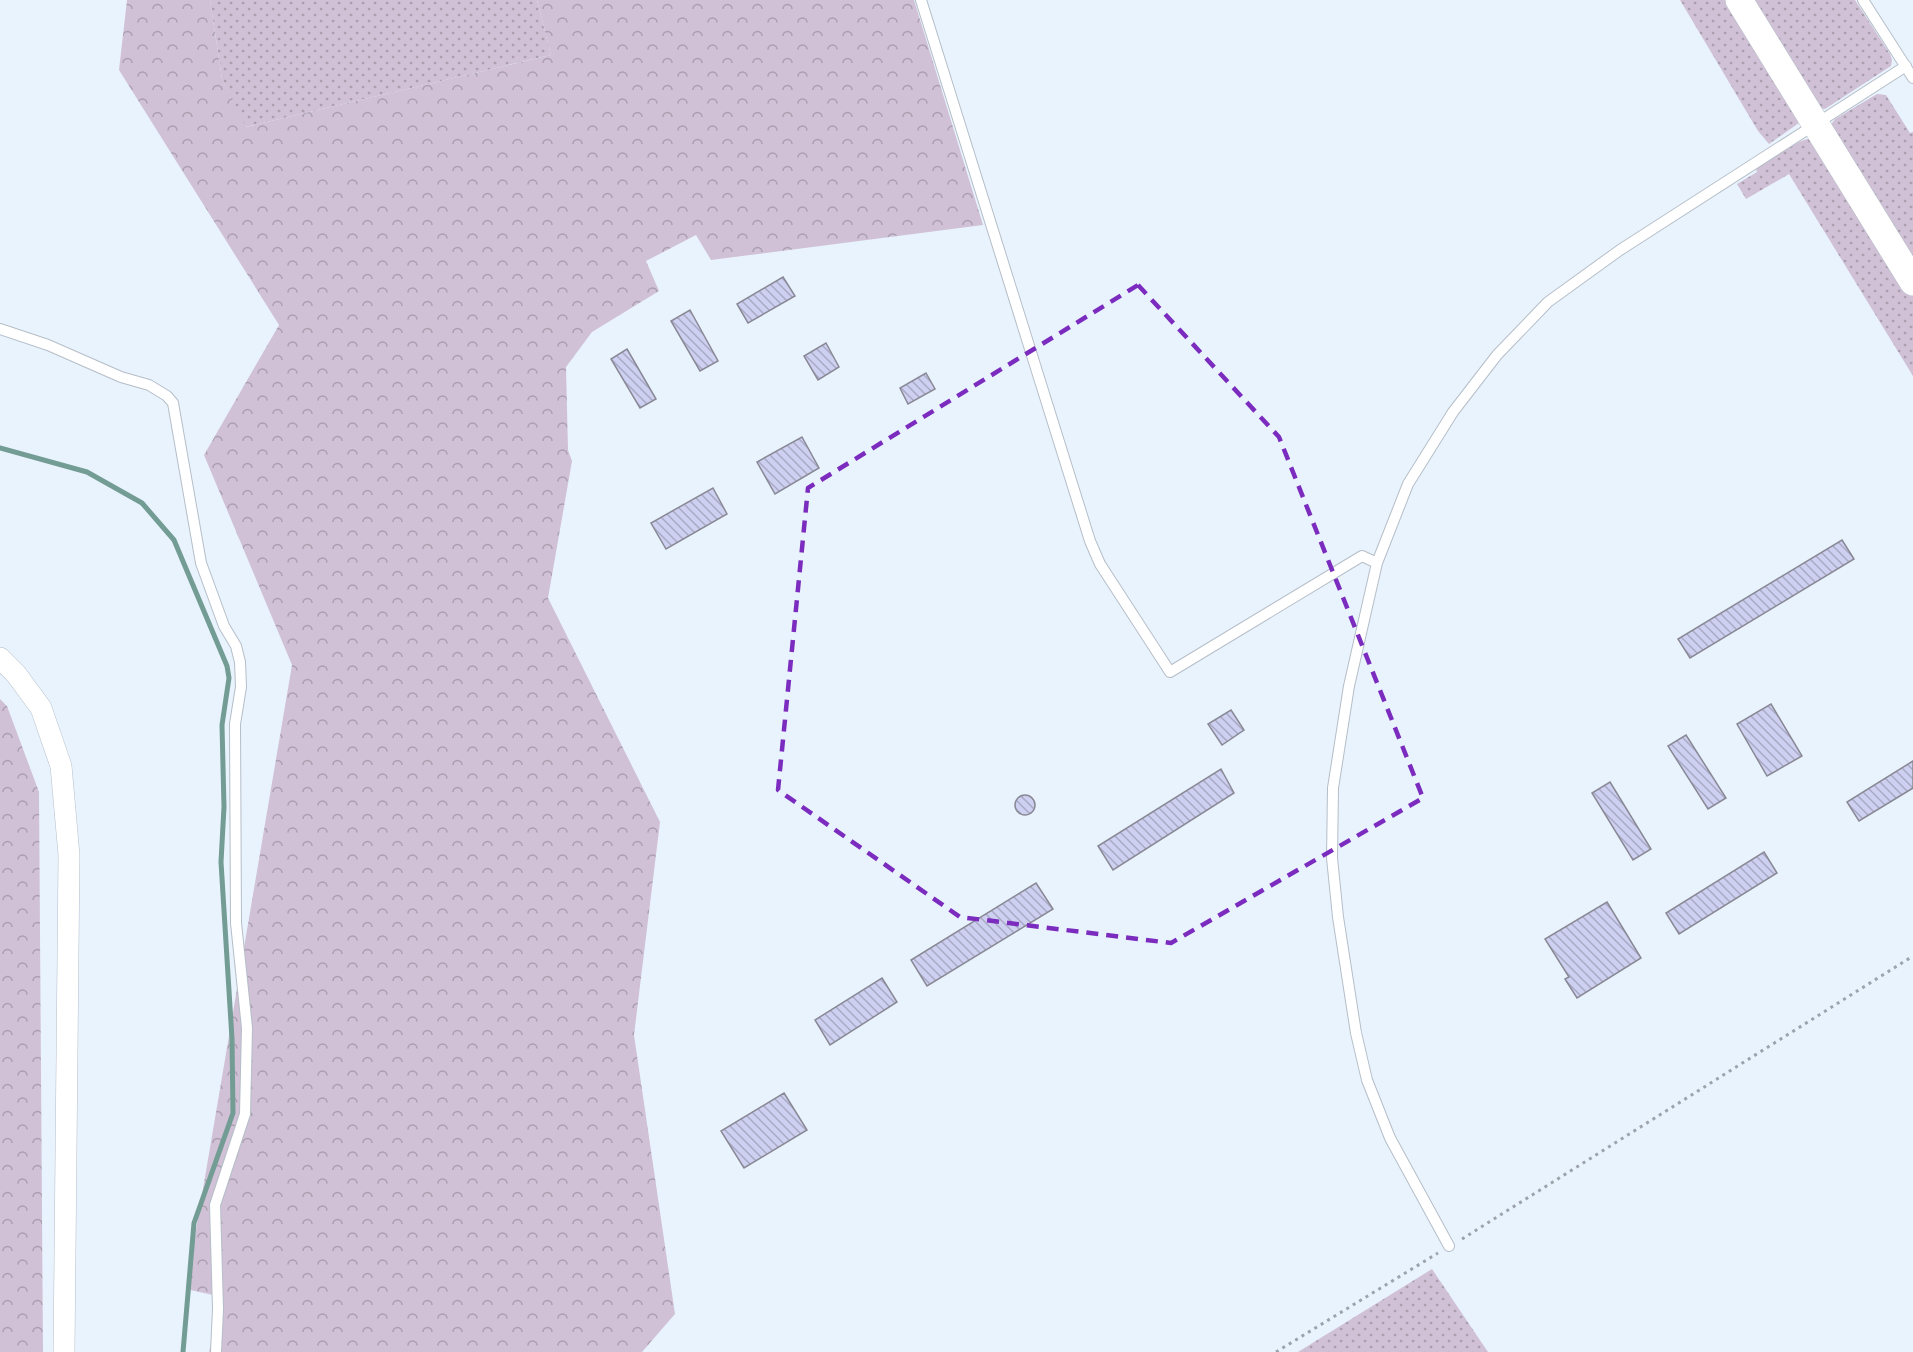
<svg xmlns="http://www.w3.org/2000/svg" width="1913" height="1352" viewBox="0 0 1913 1352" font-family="Raleway,sans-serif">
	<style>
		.grass { fill: url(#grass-dots) }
		.forest { fill: url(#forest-crowns) }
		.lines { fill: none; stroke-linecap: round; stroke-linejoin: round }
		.stream { stroke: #739c94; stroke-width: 5 }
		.building { fill: url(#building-back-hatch); stroke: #898995; stroke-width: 1.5 }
		.service-casing { stroke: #b5bec8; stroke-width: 12 }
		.minor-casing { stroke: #b5bec8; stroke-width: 22 }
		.tertiary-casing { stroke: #b5bec8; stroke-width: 28 }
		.path { stroke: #9ca3ab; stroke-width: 3; stroke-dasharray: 3 4.5; stroke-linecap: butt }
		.service { stroke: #fff; stroke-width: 10 }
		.minor { stroke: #fff; stroke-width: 21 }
		.tertiary { stroke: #fff; stroke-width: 27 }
		.marked { fill: none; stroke: #7b2cbf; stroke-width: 4.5; stroke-dasharray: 12 8; stroke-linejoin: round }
	</style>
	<defs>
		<pattern id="grass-dots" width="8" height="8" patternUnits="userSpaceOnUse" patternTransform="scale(1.5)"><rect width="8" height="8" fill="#d0c1d6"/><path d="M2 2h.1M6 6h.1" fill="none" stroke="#aa9eaf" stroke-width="1.8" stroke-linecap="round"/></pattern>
		<pattern id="forest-crowns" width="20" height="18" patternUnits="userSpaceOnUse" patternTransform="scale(1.5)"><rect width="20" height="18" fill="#d0c1d6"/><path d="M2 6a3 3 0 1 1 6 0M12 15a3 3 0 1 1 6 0" fill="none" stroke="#aa9eaf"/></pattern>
		<pattern id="building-back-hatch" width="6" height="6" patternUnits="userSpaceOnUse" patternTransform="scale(1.5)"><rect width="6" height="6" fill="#ced0f1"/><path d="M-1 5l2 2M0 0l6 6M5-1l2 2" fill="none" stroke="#a8aac5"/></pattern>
	</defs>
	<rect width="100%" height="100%" fill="#e9f3fd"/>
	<path class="grass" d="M210,0H537L551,55L245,127L222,79Z
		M1680,0H1731L1800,115L1799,123L1769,144L1758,131Z
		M1749,0H1855L1890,54L1892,60L1891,66L1825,109L1818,108Z
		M1877,94L1886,95L1910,133L1913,132V266L1831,134L1832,123L1835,119Z
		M1807,139H1814L1913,294V376L1789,174L1746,199L1737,184L1757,172L1756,168L1799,142Z
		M1432,1269L1488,1352H1298Z"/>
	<path class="forest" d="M127,0H210L222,79L246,127L551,55L537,0H914L983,225L711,260L696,235L646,261L659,291L592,332L566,367L568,450L572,461L548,598L660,822L634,1035L675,1314L642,1352H209L222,1297L186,1289L292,665L204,455L279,325L119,70Z
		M0,699L7,706L39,792L43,1352H0Z"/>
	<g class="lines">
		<path class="stream" d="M0,448L87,472L142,503L174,540L227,666L229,678L222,725L224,807L221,862L232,1039L233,1113L194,1223L183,1352"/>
	</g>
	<path class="building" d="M783,277L795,296L748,323L737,304Z
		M690,310L718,361L700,371L671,321Z
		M826,343L839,367L818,380L804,356Z
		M627,349L656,399L640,408L611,359Z
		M926,373L935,389L908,404L900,388Z
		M802,437L819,468L775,494L757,462Z
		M713,488L727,514L666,549L651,523Z
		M1842,540L1854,559L1690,658L1678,639Z
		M1771,704L1802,756L1767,776L1737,724Z
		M1231,710L1244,730L1222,745L1208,724Z
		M1686,735L1726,798L1708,809L1668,746Z
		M1913,761V788L1859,821L1847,802Z
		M1221,769L1234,793L1113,870L1098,846Z
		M1610,782L1651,849L1633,860L1592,793Z
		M1015 805a10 10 0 1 1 20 0a10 10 0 1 1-20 0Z
		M1764,852L1777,873L1679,934L1666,913Z
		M1036,883L1053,909L927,986L911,960Z
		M1607,902L1641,958L1577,998L1565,979L1569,977L1545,939Z
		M882,978L897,1002L830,1045L815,1020Z
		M784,1093L807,1130L744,1168L721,1131Z"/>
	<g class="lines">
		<g class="service-casing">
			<path id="service" d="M921,0L1090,541L1100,564L1170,672L1362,556L1377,563
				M1863,0L1913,78
				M0,329L48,345L121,377L149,385L167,396L173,403L201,563L224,626L236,646L240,662L241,687L235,724L236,923L247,1028L245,1114L215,1205L218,1309L216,1352
				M1449,1246L1390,1138L1367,1080L1356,1033L1338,917L1332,858L1333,788L1349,686L1377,563L1408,484L1453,412L1497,355L1548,302L1620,250L1906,66"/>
		</g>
		<g class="minor-casing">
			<path id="minor" d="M0,658L16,674L41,708L61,766L69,855L64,1352"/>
		</g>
		<g class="tertiary-casing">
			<path id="tertiary" d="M1739,0L1913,282"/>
		</g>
		<path class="path" d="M1462,1239L1913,956
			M1276,1352L1438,1253"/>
		<use href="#service" class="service"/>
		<use href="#minor" class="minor"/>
		<use href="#tertiary" class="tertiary"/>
	</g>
	<path class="marked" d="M1138,285L1279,437L1423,798L1171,943L960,917L778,790L808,488Z"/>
</svg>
